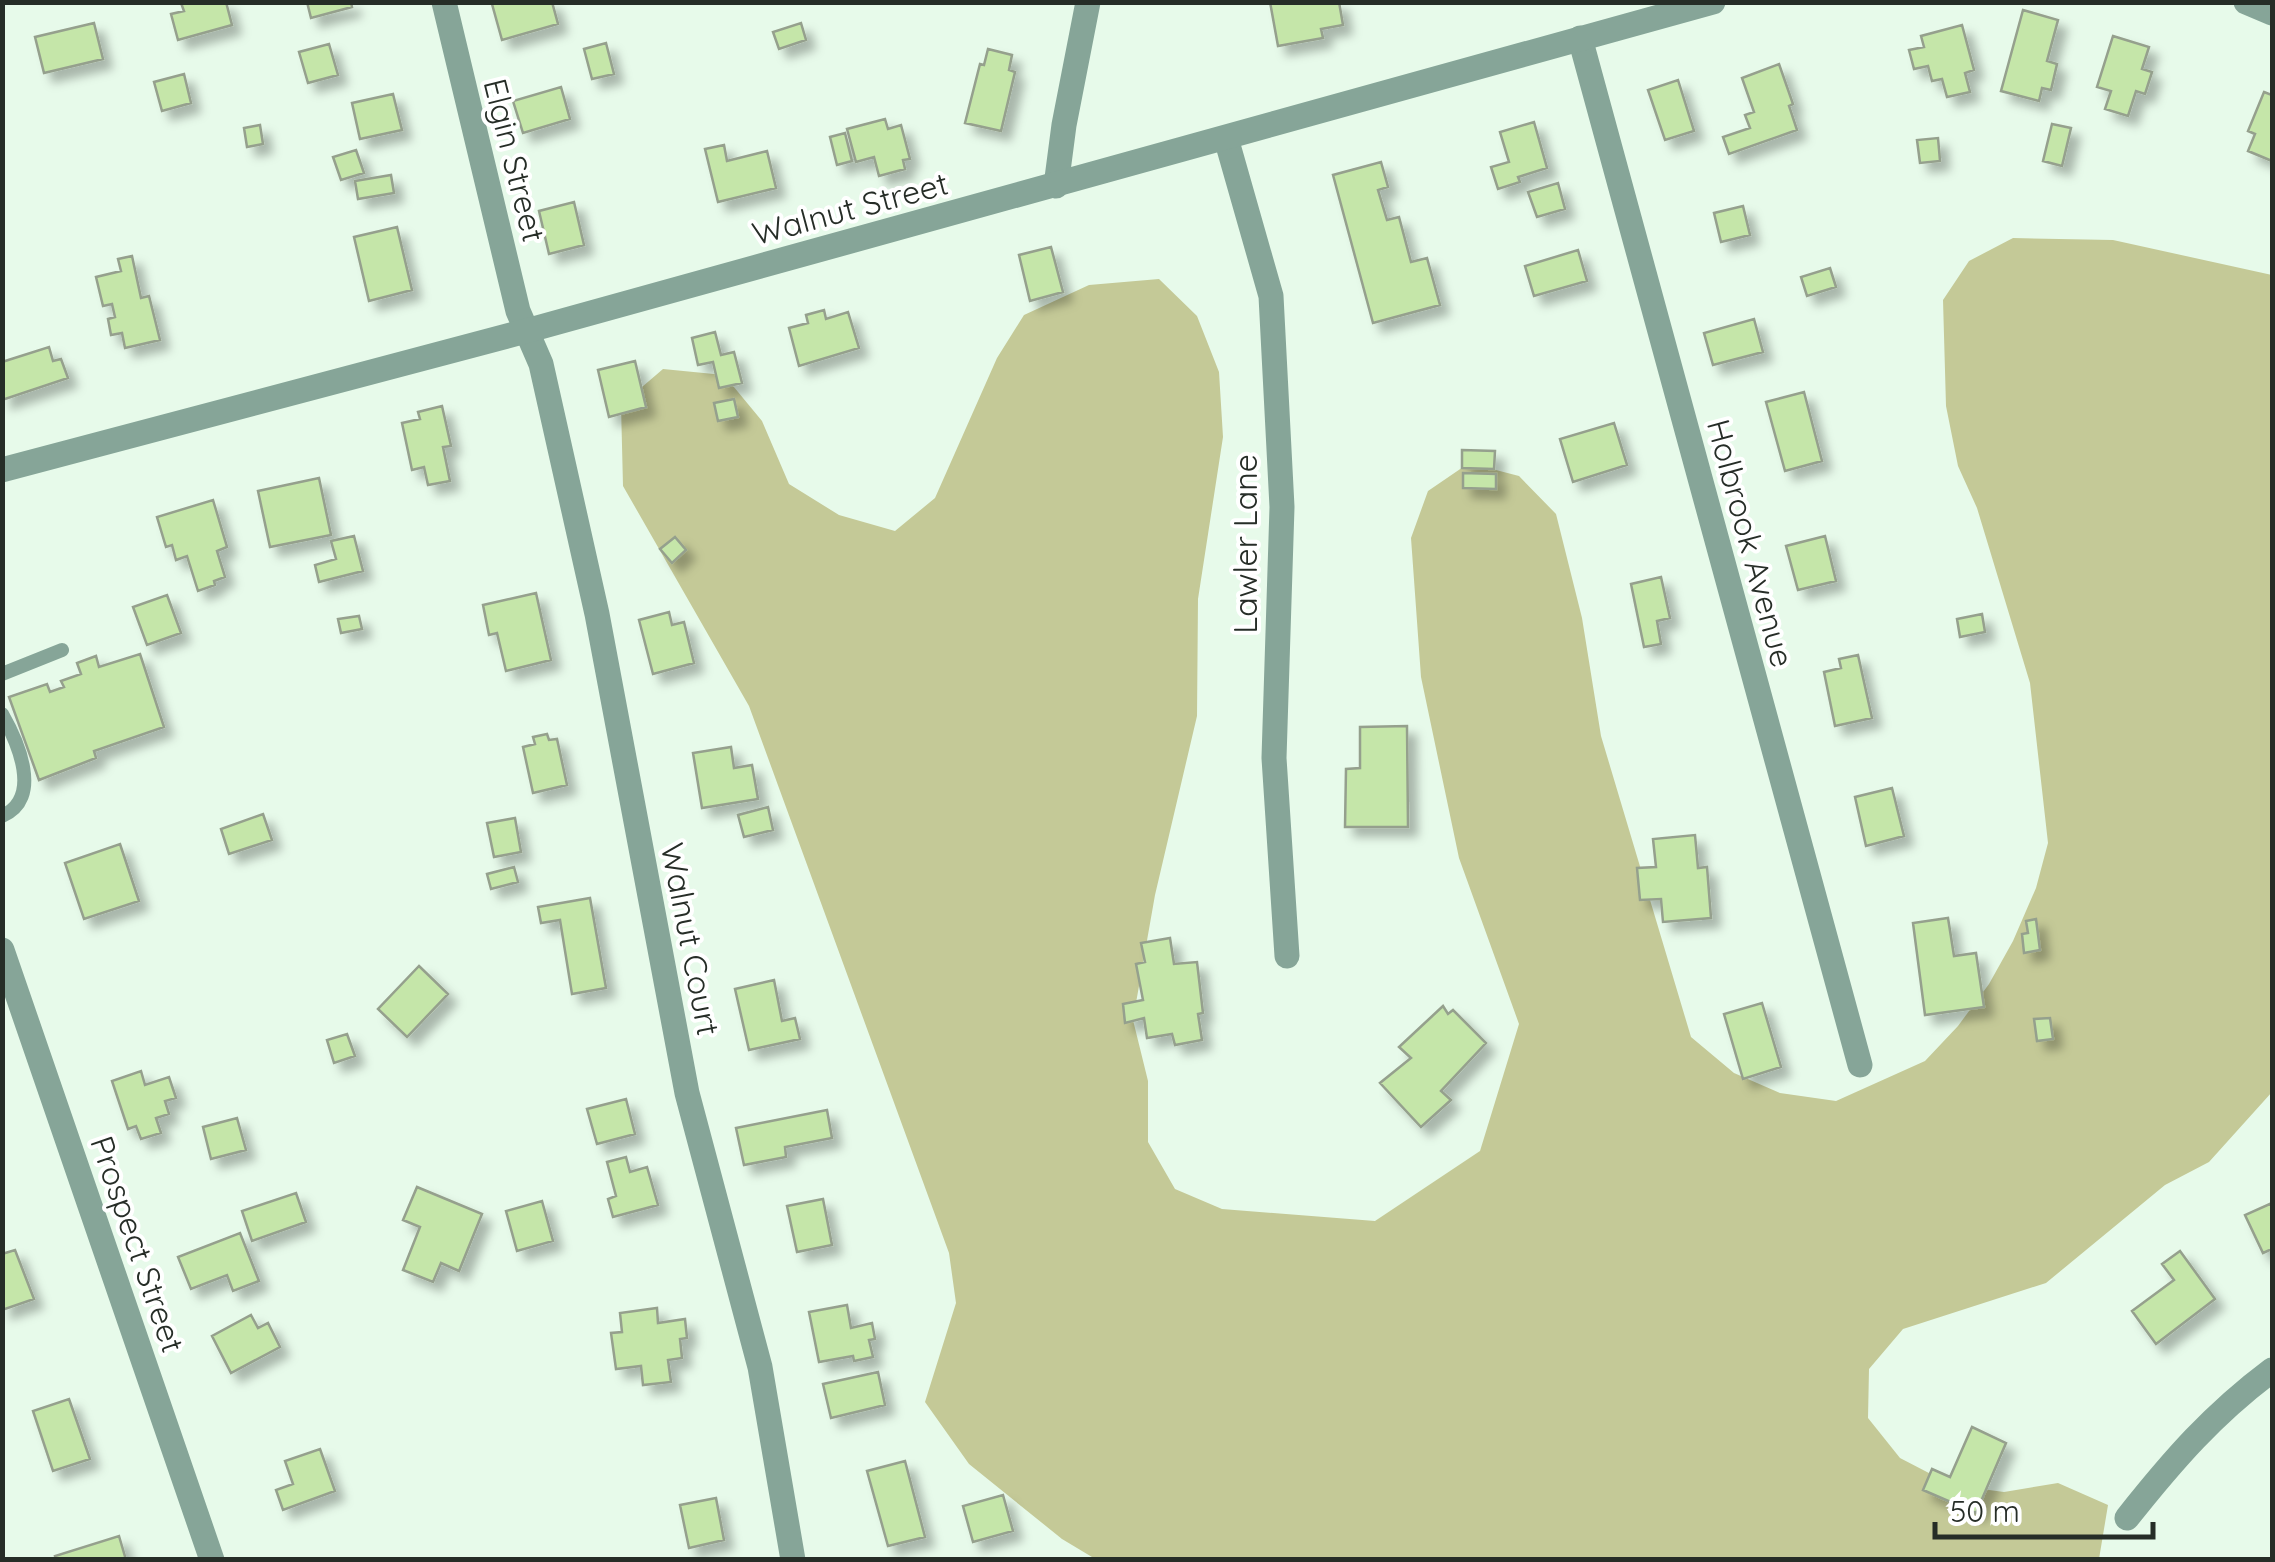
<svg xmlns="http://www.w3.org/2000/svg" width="2275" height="1562" viewBox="0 0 2275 1562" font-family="Quicksand,sans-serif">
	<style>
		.green { fill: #c4c997 }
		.building { fill: #c5e6a9; stroke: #95a08d; stroke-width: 2.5; filter: url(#shadow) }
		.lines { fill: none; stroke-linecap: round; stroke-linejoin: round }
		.service { stroke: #86a598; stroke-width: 14 }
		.minor { stroke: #86a598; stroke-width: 25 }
		.tertiary { stroke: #86a598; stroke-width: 25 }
		.labels { text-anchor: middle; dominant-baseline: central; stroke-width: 8; stroke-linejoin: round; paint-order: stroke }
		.street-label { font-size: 32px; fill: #262d27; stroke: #fff }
	</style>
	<defs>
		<filter id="shadow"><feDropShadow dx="9" dy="9" stdDeviation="5" flood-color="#0004"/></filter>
	</defs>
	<rect width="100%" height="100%" fill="#e7faea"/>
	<path class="green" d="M2013,238L2113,240L2272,275V1092L2209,1162L2165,1185L2046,1283L1903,1329L1869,1369L1868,1418L1900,1458L1952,1485L2004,1492L2058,1483L2108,1505L2099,1559L1097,1560L1062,1539L969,1464L925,1402L956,1303L949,1253L749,706L623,486L621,405L663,369L724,375L762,421L789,484L839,515L895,531L935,498L997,358L1024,315L1089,285L1159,279L1197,316L1219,372L1223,437L1198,599L1197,716L1155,895L1133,1020L1148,1081V1142L1175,1189L1222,1209L1375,1221L1480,1151L1519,1024L1459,858L1421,677L1411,538L1428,491L1469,463L1519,476L1556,514L1582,618L1601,736L1691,1037L1734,1073L1780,1093L1836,1101L1925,1061L1958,1026L1989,984L2013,941L2036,888L2048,843L2030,683L1977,508L1958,466L1946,406L1943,300L1969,261Z"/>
	<path class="building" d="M226,2L232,25L178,40L171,14L184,11L181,3Z
		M307,2H351L352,7L311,18Z
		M498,2H552L558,24L502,40L492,4Z
		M1270,2H1339L1343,25L1321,29L1323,38L1278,46Z
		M2023,10L2058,20L2047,61L2057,64L2051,90L2042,88L2039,101L2001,91Z
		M94,23L103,59L44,73L35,37Z
		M801,23L806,40L779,49L773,32Z
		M1962,25L1974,70L1965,73L1970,92L1947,97L1942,79L1932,81L1928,66L1914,69L1909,50L1924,47L1921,36Z
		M2113,36L2149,47L2142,69L2152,72L2145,94L2136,91L2128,116L2105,109L2111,91L2097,87Z
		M606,43L614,74L592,79L584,49Z
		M329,44L338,75L308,83L299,52Z
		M988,49L1012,55L1009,70L1015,72L1001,131L965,123L980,64L984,65Z
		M1779,64L1793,104L1789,106L1797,130L1729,154L1723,137L1750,128L1745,115L1754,112L1742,78Z
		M184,74L191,103L162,111L154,82Z
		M1678,80L1694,131L1665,140L1648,90Z
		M561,87L570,119L523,133L513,101Z
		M2264,92L2272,95V161L2248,151L2255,134L2248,131Z
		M393,94L402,130L360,139L352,103Z
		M885,119L888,129L901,125L910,159L903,160L905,169L879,176L874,157L856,162L847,129Z
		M1534,122L1547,168L1518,177L1520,182L1498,189L1491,167L1509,162L1500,132Z
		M2052,124L2071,128L2062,166L2043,161Z
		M260,125L263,144L247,147L244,128Z
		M845,133L852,161L837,165L830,137Z
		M1938,138L1940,161L1920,163L1917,140Z
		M724,145L727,161L767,151L776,188L718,202L705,149Z
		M356,150L364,173L341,180L333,157Z
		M1381,162L1388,187L1378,190L1387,220L1399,217L1411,262L1427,258L1440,305L1373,323L1333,175Z
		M391,175L394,193L358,199L355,181Z
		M1558,183L1565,209L1537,217L1528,192Z
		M574,202L584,245L549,254L539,211Z
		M1743,206L1750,235L1721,242L1714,213Z
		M397,227L412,290L369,301L354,237Z
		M1051,247L1063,292L1030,301L1019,255Z
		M1578,250L1587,281L1534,296L1525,266Z
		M132,256L141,298L149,296L160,340L125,348L122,333L111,335L108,319L115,317L112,304L103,306L96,277L121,271L118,259Z
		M1830,268L1836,287L1807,296L1801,277Z
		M824,310L826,319L848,312L859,348L799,366L789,328L808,323L806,315Z
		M1754,319L1763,352L1713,365L1704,333Z
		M715,332L721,355L734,352L742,383L719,388L713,362L698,365L692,338Z
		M49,347L53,361L61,359L68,378L2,400V362Z
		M635,361L646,407L609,417L598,370Z
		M1804,392L1822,461L1785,471L1766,402Z
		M734,399L738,417L718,421L714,403Z
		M442,406L451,446L443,447L450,481L428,485L424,467L412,470L402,423L420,419L418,412Z
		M1614,423L1627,465L1573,482L1560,439Z
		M1462,450L1495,451L1494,469L1462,468Z
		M1463,473L1496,474V489L1463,488Z
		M319,478L331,535L270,547L258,491Z
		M213,500L227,547L217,551L225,577L214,581L215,585L198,591L187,556L176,560L172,545L166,547L157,517Z
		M354,536L363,571L319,582L315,565L336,559L331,541Z
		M1825,536L1836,581L1798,590L1786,546Z
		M675,537L686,550L672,563L660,549Z
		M1661,577L1670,618L1657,621L1661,644L1644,647L1631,584Z
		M536,593L551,660L506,671L497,633L489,635L483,605Z
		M167,595L181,633L147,645L133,607Z
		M669,612L672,625L684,622L694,663L653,674L639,620Z
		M1982,614L1985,632L1960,637L1957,619Z
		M359,616L362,629L341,633L338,619Z
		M140,654L164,727L94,751L96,758L39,780L9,697L47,684L50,692L64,687L61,681L81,674L77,663L96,656L99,667Z
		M1858,655L1872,718L1835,726L1824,672L1841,668L1839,659Z
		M1407,726L1408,827H1345L1346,769L1360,768V727Z
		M547,734L549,740L557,739L567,785L533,793L523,747L535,744L533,737Z
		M731,747L734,768L752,765L758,799L702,808L693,753Z
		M1892,788L1904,836L1866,846L1855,797Z
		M768,807L773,830L744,837L738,815Z
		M263,814L272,840L229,854L221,829Z
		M515,818L521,852L494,857L487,823Z
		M1695,835L1698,868L1707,867L1711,918L1663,922L1661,899L1640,900L1637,868L1656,867L1653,839Z
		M120,844L139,901L84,919L65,863Z
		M514,867L518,882L491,889L487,874Z
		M590,898L606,988L572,994L560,920L541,923L538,907Z
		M1948,918L1954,956L1976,953L1984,1007L1925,1015L1913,923Z
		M2036,919L2040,950L2024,953L2022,934L2028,933L2026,921Z
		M1170,938L1174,964L1197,962L1203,1013L1198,1014L1202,1040L1175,1045L1172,1034L1147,1038L1144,1018L1125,1023L1123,1004L1143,1000L1136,964L1145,962L1141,943Z
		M419,966L448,994L407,1037L378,1009Z
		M774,980L782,1021L795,1018L800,1039L749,1050L735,989Z
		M1762,1003L1781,1067L1743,1079L1724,1014Z
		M1443,1006L1448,1014L1453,1010L1486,1043L1441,1091L1451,1100L1421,1127L1380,1083L1411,1058L1399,1047Z
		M2050,1018L2053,1039L2037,1041L2034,1019Z
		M347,1034L355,1056L334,1063L327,1040Z
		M141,1071L145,1085L169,1077L176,1098L165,1101L169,1114L156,1118L161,1133L141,1139L136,1126L128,1129L112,1081Z
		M626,1099L635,1134L597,1144L587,1109Z
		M827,1110L832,1138L785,1147L786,1157L744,1165L736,1128Z
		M237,1118L246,1150L211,1159L203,1127Z
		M626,1157L630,1172L647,1167L658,1205L613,1217L608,1199L616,1196L607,1162Z
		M417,1187L482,1214L459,1271L441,1263L433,1282L403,1270L420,1227L403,1220Z
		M296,1193L306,1222L252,1241L242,1211Z
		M823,1199L832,1245L797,1252L787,1206Z
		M542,1201L553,1241L517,1251L506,1211Z
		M2272,1203V1249L2263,1253L2245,1215Z
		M240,1233L259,1281L233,1291L227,1275L191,1289L178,1257Z
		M15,1250L34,1299L2,1310V1254Z
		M2180,1251L2215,1299L2156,1344L2132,1311L2174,1280L2162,1264Z
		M847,1305L851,1328L872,1323L875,1339L869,1340L873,1357L854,1361L853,1356L819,1362L809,1312Z
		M657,1308L658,1323L685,1319L687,1338L680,1339L682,1358L668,1360L671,1382L643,1385L641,1366L616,1369L611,1333L622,1332L620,1313Z
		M251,1315L258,1328L268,1323L280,1347L231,1373L212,1336Z
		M878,1372L885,1405L831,1418L823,1384Z
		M69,1399L90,1459L53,1471L33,1411Z
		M1972,1427L2006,1443L1976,1513L1923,1490L1932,1469L1950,1477Z
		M320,1449L335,1491L283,1510L276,1490L293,1484L285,1461Z
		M905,1461L925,1537L888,1546L867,1471Z
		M1003,1495L1013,1531L973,1542L963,1506Z
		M716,1498L724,1540L689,1548L680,1505Z
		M119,1536L126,1560H56L55,1556Z"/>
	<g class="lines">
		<path class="service" d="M2,674L62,650
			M2,714C18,742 43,799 2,816"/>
		<path class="minor" d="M444,2L518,311L541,364L597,614L687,1093L760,1367L793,1560
			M1580,38L1860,1065
			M1226,138L1271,296L1282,507L1274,758L1287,956
			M1056,186L1064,125L1088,2
			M2127,1518C2173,1460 2213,1414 2272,1370"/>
		<path class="tertiary" d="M2246,2L2272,13
			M2,470L526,331L1713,2
			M2,950L212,1560"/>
	</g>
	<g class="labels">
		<g class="street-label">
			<text transform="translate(515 160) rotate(76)">Elgin Street</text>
			<text transform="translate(850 208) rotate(-15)">Walnut Street</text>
			<text transform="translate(1751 543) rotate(75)">Holbrook Avenue</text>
			<text transform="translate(1245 544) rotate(-90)">Lawler Lane</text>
			<text transform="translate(691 939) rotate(79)">Walnut Court</text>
			<text transform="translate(138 1244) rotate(71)">Prospect Street</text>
		</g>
	</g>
	<rect width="2275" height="1562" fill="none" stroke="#262d27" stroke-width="10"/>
	<path d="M1935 1522v15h218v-15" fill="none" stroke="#262d27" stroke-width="5"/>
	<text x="1950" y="1522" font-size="30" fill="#262d27" stroke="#ffffff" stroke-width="8" paint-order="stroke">50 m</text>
</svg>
